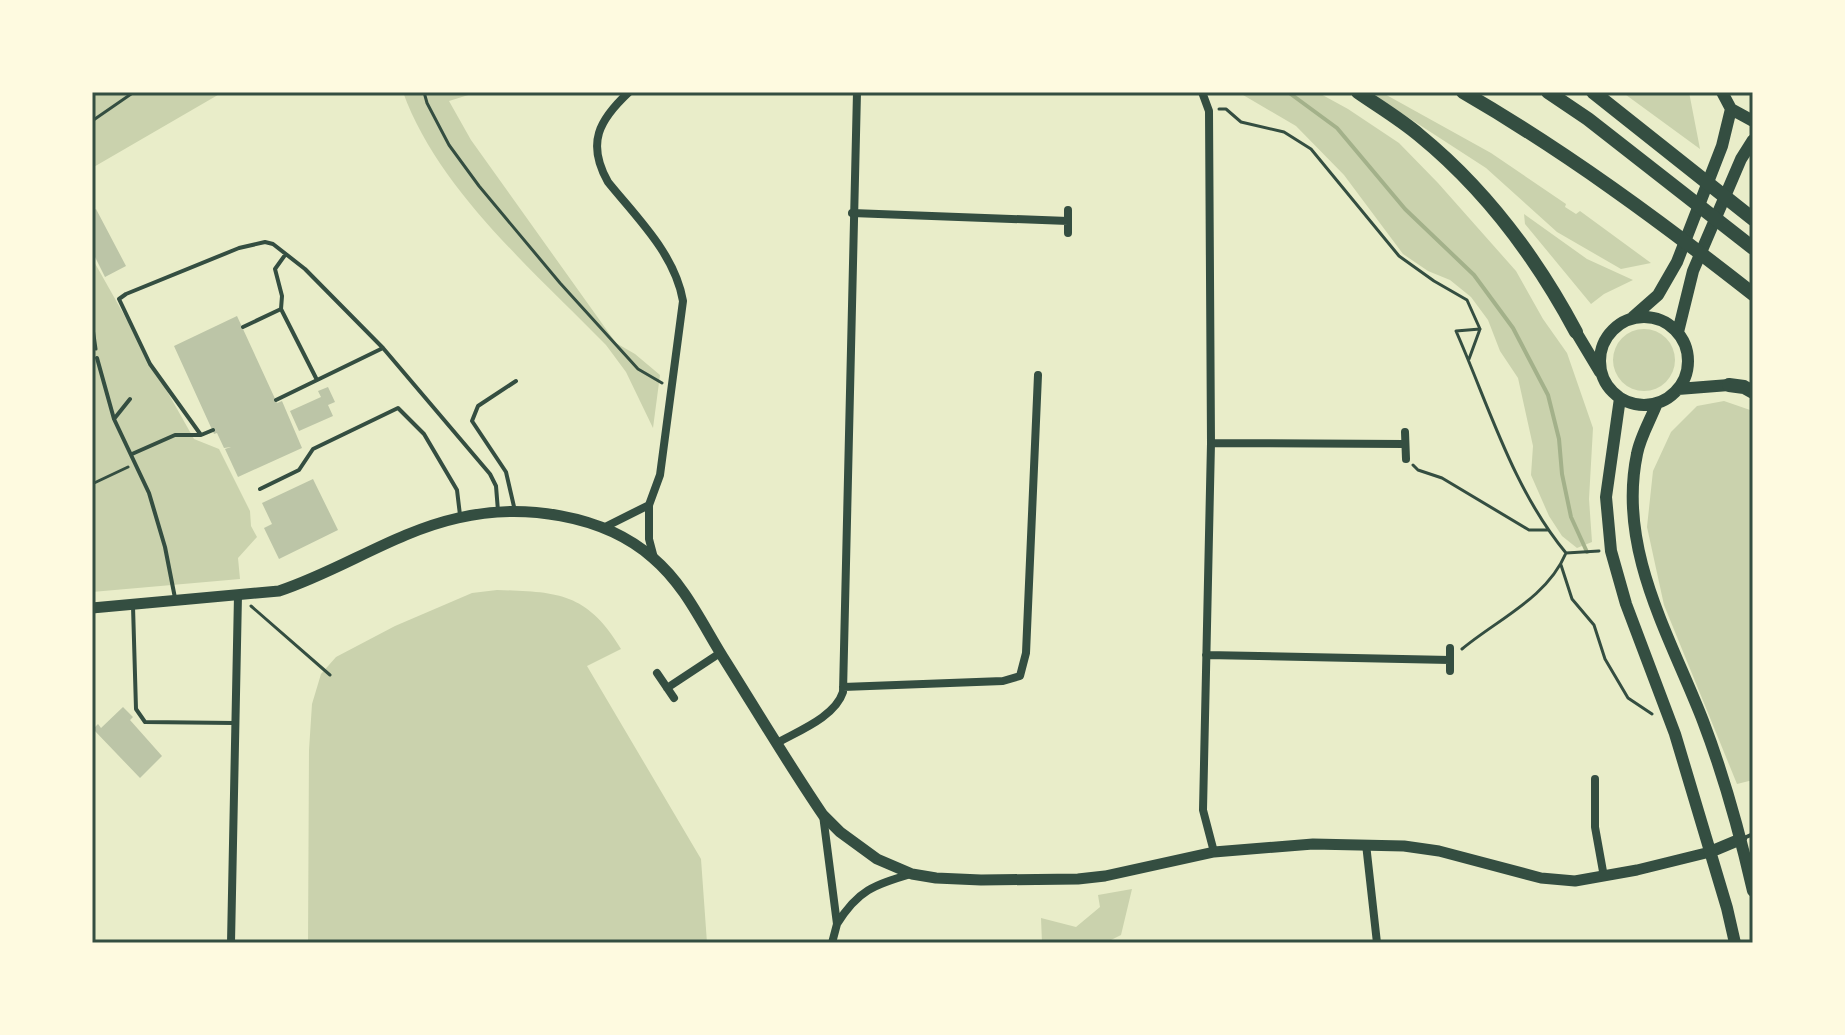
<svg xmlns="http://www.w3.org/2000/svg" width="1845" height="1035" viewBox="0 0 1845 1035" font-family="'PT Sans',sans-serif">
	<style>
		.green { fill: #cad2ad }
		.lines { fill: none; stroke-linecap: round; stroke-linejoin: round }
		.stream { stroke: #a3b18a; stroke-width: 4 }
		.building { fill: #bcc5a7 }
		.path { stroke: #344e41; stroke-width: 3 }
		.service { stroke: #344e41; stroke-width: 4 }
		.minor { stroke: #344e41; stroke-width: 8 }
		.secondary { stroke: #344e41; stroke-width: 11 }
		.primary { stroke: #344e41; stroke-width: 12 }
		.motorway { stroke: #344e41; stroke-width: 14 }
		.neatline { fill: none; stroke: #344e41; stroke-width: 3 }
	</style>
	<rect width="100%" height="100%" fill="#e9edc9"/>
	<path class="green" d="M92,92H223L92,168Z
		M403,92H478L449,101L471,140L616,343L635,354L660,375L653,428L626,372L606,345C535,272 438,190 403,92Z
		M1238,92H1317L1348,109L1399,143L1438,183L1516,271L1543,319L1567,353L1593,428L1589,499L1592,542L1577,548L1562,536L1549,516L1531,475L1533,446L1518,378L1500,351L1488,320L1471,297L1450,280L1428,271L1403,254L1344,175L1296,126Z
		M1381,92L1491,153L1566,204L1565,207L1576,214L1580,211L1651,263L1621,269L1557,232L1486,168L1375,96Z
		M1622,92H1689L1700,149Z
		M1524,214L1587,259L1633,280L1604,294L1591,304L1525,224Z
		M92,258L194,439L219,449L250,511L251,526L257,537L238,558L240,579L92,592Z
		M1613 360a31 31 0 1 1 62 0a31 31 0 1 1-62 0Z
		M1724,401L1753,411V780L1737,784L1664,605L1647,527L1653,471L1671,432L1697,406Z
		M497,590C559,592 587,593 621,649L587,666L701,859L707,943H308L309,750L312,704L321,674L336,657L395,626L472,593Z
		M1132,889L1121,935L1105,943H1042L1041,918L1076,927L1100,907L1098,895Z"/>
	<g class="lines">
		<path class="stream" d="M1288,92L1337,128L1405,209L1474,275L1513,328L1548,395L1559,439L1562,474L1571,517L1587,552"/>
	</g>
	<path class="building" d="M96,209L126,266L105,277L92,251V211Z
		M237,316L277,403L282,401L302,448L238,477L225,449L231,447L224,448L217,433L214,434L174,346Z
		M328,387L335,402L328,405L333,416L299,431L290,411L321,397L318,391Z
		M313,479L338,530L279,559L264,528L272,524L262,503Z
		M123,707L133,717L130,720L162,756L140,778L93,729L98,724L101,728Z"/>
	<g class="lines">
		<path class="path" d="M424,92L427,103L449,145L479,186L560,283L638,369L662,383
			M1219,109H1226L1241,122L1284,132L1311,149L1399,256L1434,281L1467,300L1480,329L1456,331C1489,406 1513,489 1566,553L1599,551
			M92,121L134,92
			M92,321L96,349
			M1469,359L1480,329
			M1413,465L1418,470L1442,478L1529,530H1548
			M92,484L128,467
			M1561,565L1572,599L1594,625L1605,659L1628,698L1652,714
			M251,606L330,675
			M1462,649C1498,619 1547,598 1566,553"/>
		<path class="service" d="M285,255L275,269L282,296L281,309L317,380
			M243,327L281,309
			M97,358L114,419L149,493L165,547L175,598
			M276,400L383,348L490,474L496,486L498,511
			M114,419L130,399
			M201,435L150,364L119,299L126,294L239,248L265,242L273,244L305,269L383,348
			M132,454L175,435H201L213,430
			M260,489L299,470L313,449L398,408L424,434L457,490L460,515
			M515,511L506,472L472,421L478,406L516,381
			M133,606L136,709L145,722L234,723
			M1744,838L1753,834"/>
		<path class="minor" d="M629,92C599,120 586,143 608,182C637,218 675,254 683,301L660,475L649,505V539L654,558
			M1202,92L1209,111L1211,443L1203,810L1214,852
			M852,213L1068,221
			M1068,233V210
			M1405,432L1406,459
			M1211,443L1404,444
			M603,528L649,505
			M1206,655L1450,660
			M1450,671V648
			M657,673L674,698
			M843,687L1003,681L1020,676L1026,653L1038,375
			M667,688L720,653
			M777,743C798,731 835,717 843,692L857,92
			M1595,779V827L1604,877
			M823,815L837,924L832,943
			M1366,844L1377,943
			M837,924C858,890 874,885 911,874
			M231,943L238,595"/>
		<path class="secondary" d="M92,608L279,591C340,571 395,532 458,518C522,503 603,514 653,558C686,586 703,626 726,662C758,713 789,765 823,815L840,832L877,859L912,874L936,878L981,880L1078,879L1105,876L1214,852L1313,844L1404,846L1439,851L1541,878L1575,881L1637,870L1710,852"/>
		<path class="primary" d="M1722,92L1731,109L1753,121
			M1600 361a44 44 0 1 1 88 0a44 44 0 1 1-88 0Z
			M1633,317L1658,295L1677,262L1722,146L1731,109
			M1576,332L1600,372
			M1678,332L1693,271L1741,159L1753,140
			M1678,389L1729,385
			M1620,398L1606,497L1611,551L1626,604L1675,734L1727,908L1735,943
			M1657,403C1651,419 1640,437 1637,454C1617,549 1670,636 1703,721C1724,776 1740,834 1753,891
			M1710,852L1741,839"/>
		<path class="motorway" d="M1358,92C1378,106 1400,119 1419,135C1484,188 1537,259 1576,332
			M1463,92C1565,151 1660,221 1753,294
			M1548,92L1588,119L1753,248
			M1593,92L1753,219
			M1729,385L1744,387L1753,392"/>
	</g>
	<rect width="1845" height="1035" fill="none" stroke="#fefae0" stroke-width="188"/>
	<rect x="94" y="94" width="1657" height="847" class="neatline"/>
</svg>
